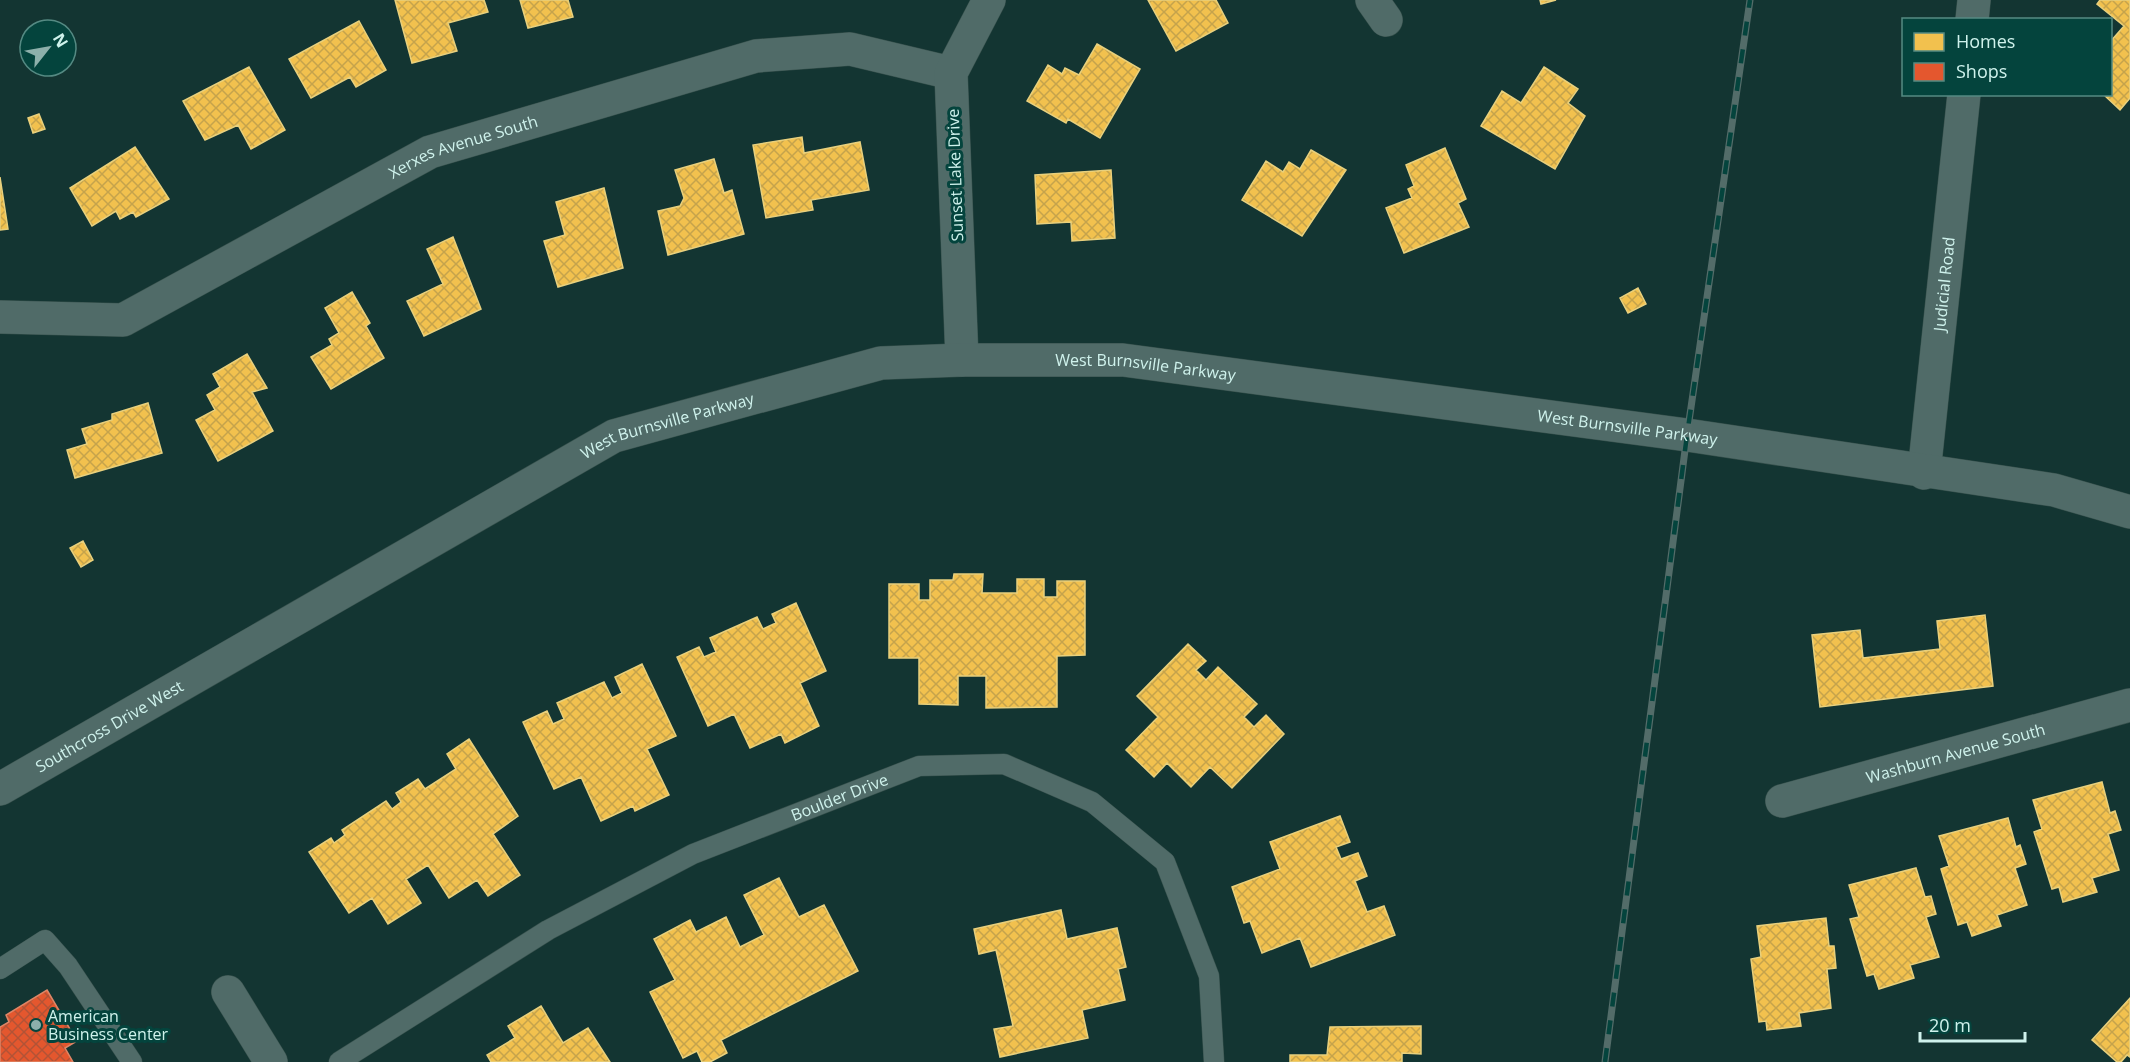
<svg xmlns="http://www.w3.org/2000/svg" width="2130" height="1062" viewBox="0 0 2130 1062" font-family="'Open Sans',sans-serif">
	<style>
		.homes { fill: url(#homes-cross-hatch); stroke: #e8d07d; stroke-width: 1.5 }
		.shops { fill: url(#shops-cross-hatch); stroke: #de8667; stroke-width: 1.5 }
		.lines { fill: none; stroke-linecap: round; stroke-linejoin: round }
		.lane-casing { stroke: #36504c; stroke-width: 21 }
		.street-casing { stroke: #36504c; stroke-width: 34 }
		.secondary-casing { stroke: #36504c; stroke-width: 34 }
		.lane { stroke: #506b68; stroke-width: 20 }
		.street { stroke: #506b68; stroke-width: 33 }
		.secondary { stroke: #506b68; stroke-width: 33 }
		.rail-casing { stroke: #536c69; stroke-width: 7 }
		.rail { stroke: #04443d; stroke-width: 4.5; stroke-dasharray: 14; stroke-linecap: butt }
		.poi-dot { fill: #8db0ab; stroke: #04443d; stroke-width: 2 }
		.labels { text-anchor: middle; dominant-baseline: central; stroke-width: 6; stroke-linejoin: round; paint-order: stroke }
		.street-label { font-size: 16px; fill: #cff2ec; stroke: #04443d }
		.poi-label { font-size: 16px; fill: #cff2ec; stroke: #04443d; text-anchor: start }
	</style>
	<defs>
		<pattern id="homes-cross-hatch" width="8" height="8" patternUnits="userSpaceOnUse" patternTransform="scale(1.5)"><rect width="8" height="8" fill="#f2c14e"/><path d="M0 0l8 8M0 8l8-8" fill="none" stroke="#c5a34c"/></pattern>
		<pattern id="shops-cross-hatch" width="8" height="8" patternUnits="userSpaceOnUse" patternTransform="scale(1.5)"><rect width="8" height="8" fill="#e4572e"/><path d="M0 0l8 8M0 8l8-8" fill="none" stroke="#b25336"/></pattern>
	</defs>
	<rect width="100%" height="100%" fill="#133532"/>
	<path class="homes" d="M395,0H484L488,12L448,23L457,51L412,63Z
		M520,0H568L573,17L528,28Z
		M1148,0H1216L1228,23L1176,51Z
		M1540,0H1556L1541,4Z
		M2100,0H2130V98L2120,110L2103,94H2110V42L2124,26L2097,4Z
		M359,21L386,70L356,87L350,77L311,98L289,59Z
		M1097,44L1140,69L1100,138L1068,119L1066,123L1027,101L1048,65L1062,74L1065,68L1079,75Z
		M249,67L285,130L251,149L238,125L205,140L183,101Z
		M1544,67L1578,89L1568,103L1585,116L1555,169L1481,126L1502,91L1521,103Z
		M39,114L45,129L33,133L28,118Z
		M802,137L804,153L860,142L869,190L811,200L813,210L766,218L753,145Z
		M135,147L169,199L136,217L133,212L120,219L116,211L92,226L70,188Z
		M1445,148L1466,199L1458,203L1469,227L1404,253L1386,208L1412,198L1408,189L1414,186L1406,165Z
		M1311,150L1346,170L1302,236L1242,200L1266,161L1283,172L1289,162L1300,169Z
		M714,159L724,193L732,190L744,234L668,255L658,211L680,206L684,198L675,170Z
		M1111,170L1115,238L1072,241L1071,222L1037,224L1035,175Z
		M0,177L8,229L0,230Z
		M604,188L623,268L558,287L544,241L565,235L556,202Z
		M453,237L481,309L424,336L407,301L443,284L427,249Z
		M1638,288L1646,304L1628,313L1620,298Z
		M352,292L370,323L366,326L384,358L331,389L311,357L332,345L329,339L339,333L325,308Z
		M247,354L267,388L252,392L273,431L218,461L196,420L215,410L207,395L220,387L213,374Z
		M148,403L162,453L75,478L67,450L87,444L82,429L112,420V414Z
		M83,541L93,560L81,567L70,548Z
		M954,574H983L982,593H1017V579H1044V597H1057V581H1085V655L1057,656V707L986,708V676H958V705L919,704V658H889V584H919V600H930V580H953Z
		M796,603L826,671L800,683L819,726L785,743L781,734L750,748L734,714L708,726L677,657L699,647L704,657L716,652L710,638L757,617L763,629L776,623L772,614Z
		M1985,615L1993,686L1820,707L1812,635L1860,630L1863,658L1940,649L1937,621Z
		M1188,644L1206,661L1196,670L1206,680L1218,667L1257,704L1244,717L1254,727L1266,715L1284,734L1232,788L1210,767L1191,787L1167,763L1154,777L1126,750L1158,717L1137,696Z
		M642,664L676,736L647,749L669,795L635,811L633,806L601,821L581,777L554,789L523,722L547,711L553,724L564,719L557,703L604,682L612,698L622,693L615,677Z
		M469,739L518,816L493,834L520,875L488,896L477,880L449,898L428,865L406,879L421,903L388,924L372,898L349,913L309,852L331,838L334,843L345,835L342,830L386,801L392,809L401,802L396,793L418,779L425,789L456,769L447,754Z
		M2102,782L2110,813L2115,811L2121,830L2108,834L2119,870L2092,878L2097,892L2063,902L2059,887L2052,889L2034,832L2042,829L2033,800Z
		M1340,816L1350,842L1336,847L1341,859L1358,853L1367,876L1355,881L1367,912L1384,906L1395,935L1311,967L1300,938L1262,953L1250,921L1244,923L1232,887L1280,869L1270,842Z
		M2008,818L2016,847L2020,845L2026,864L2015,868L2027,905L1997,915L2001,926L1972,936L1967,922L1958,925L1941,869L1949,866L1939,836Z
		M1916,868L1925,897L1931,896L1936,914L1926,917L1939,957L1910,965L1914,978L1879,989L1874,974L1867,976L1850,919L1859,917L1849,885Z
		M779,878L799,917L824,905L858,971L721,1040L727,1053L710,1062H702L697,1051L683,1058L650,992L675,980L654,939L690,920L696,932L726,917L740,947L764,935L744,895Z
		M1061,910L1067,939L1117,928L1126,967L1118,969L1125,1000L1082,1010L1088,1038L1000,1057L994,1029L1013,1026L996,950L979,954L974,929Z
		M1826,918L1829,946H1834L1836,968L1827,969L1831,1008L1799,1013L1801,1026L1767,1030L1766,1021L1759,1022L1751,959L1761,957L1757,926Z
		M2130,998V1057L2127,1055L2121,1062H2117L2092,1040Z
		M541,1006L563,1043L588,1028L610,1062H491L487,1055L515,1038L508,1026Z
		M1421,1026V1054L1402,1053V1062H1290V1055H1327L1330,1027Z"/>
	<path class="shops" d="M47,990L77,1041L65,1048L73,1062H0V1027L9,1022L6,1015Z"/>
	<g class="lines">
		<g class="lane-casing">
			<g id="lane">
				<path d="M0,969L45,940L68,966L132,1062"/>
				<path id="s1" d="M339,1062L548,930L693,854L919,766L1004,764L1092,802L1165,862L1209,976L1214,1062"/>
			</g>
		</g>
		<g class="street-casing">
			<g id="street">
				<path d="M1372,0L1386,20"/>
				<path id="s2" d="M0,317L123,320L430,152L756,56L850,49L951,73"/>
				<path d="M962,360L951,73L989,0"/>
				<path id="s3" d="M1782,801L2130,705"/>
				<path d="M228,992L271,1062"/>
			</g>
		</g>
		<g class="secondary-casing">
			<g id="secondary">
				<path d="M1972,20L1974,0"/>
				<path id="s4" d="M1924,473L1964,94"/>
				<path id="s5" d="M0,789L614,436L881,363L962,360H1123L1687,435L2054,490L2130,512"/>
			</g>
		</g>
		<use href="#lane" class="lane"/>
		<use href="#street" class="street"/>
		<use href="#secondary" class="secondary"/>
		<g class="rail-casing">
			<path id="rail" d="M1605,1062L1687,435L1750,0"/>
		</g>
		<use href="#rail" class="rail"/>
	</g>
	<circle class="poi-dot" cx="36" cy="1025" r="6"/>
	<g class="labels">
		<g class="street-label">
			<text stroke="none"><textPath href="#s2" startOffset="506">Xerxes Avenue South</textPath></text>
			<text transform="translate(955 175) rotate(-92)">Sunset Lake Drive</text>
			<text stroke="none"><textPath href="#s4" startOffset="190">Judicial Road</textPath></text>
			<text stroke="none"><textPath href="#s5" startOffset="1250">West Burnsville Parkway</textPath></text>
			<text stroke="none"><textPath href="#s5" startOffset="762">West Burnsville Parkway</textPath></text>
			<text stroke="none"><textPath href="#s5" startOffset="1736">West Burnsville Parkway</textPath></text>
			<text stroke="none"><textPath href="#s5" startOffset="126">Southcross Drive West</textPath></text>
			<text stroke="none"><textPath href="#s3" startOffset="180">Washburn Avenue South</textPath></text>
			<text stroke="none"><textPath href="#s1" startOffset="568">Boulder Drive</textPath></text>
		</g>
		<g class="poi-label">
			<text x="48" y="1016">American<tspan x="48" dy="18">Business Center</tspan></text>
		</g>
	</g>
	<rect x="1902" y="18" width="210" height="78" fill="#04443d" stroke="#558a83" stroke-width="1.5"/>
	<rect x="1914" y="33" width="30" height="18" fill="#f2c14e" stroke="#558a83" stroke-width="1.5"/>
	<text x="1956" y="48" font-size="18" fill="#cff2ec">Homes</text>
	<rect x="1914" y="63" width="30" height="18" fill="#e4572e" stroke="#558a83" stroke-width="1.5"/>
	<text x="1956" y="78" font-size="18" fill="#cff2ec">Shops</text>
	<g transform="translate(48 48) rotate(59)"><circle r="28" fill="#04443d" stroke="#558a83" stroke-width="1.5"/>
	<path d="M0-4.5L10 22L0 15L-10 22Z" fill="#8db0ab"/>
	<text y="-9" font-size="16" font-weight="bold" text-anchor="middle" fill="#cff2ec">N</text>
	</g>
	<path d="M1920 1032v9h105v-9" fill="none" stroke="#cff2ec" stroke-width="3"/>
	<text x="1929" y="1032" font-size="18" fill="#cff2ec" stroke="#04443d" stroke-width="4.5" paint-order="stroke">20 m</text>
</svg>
